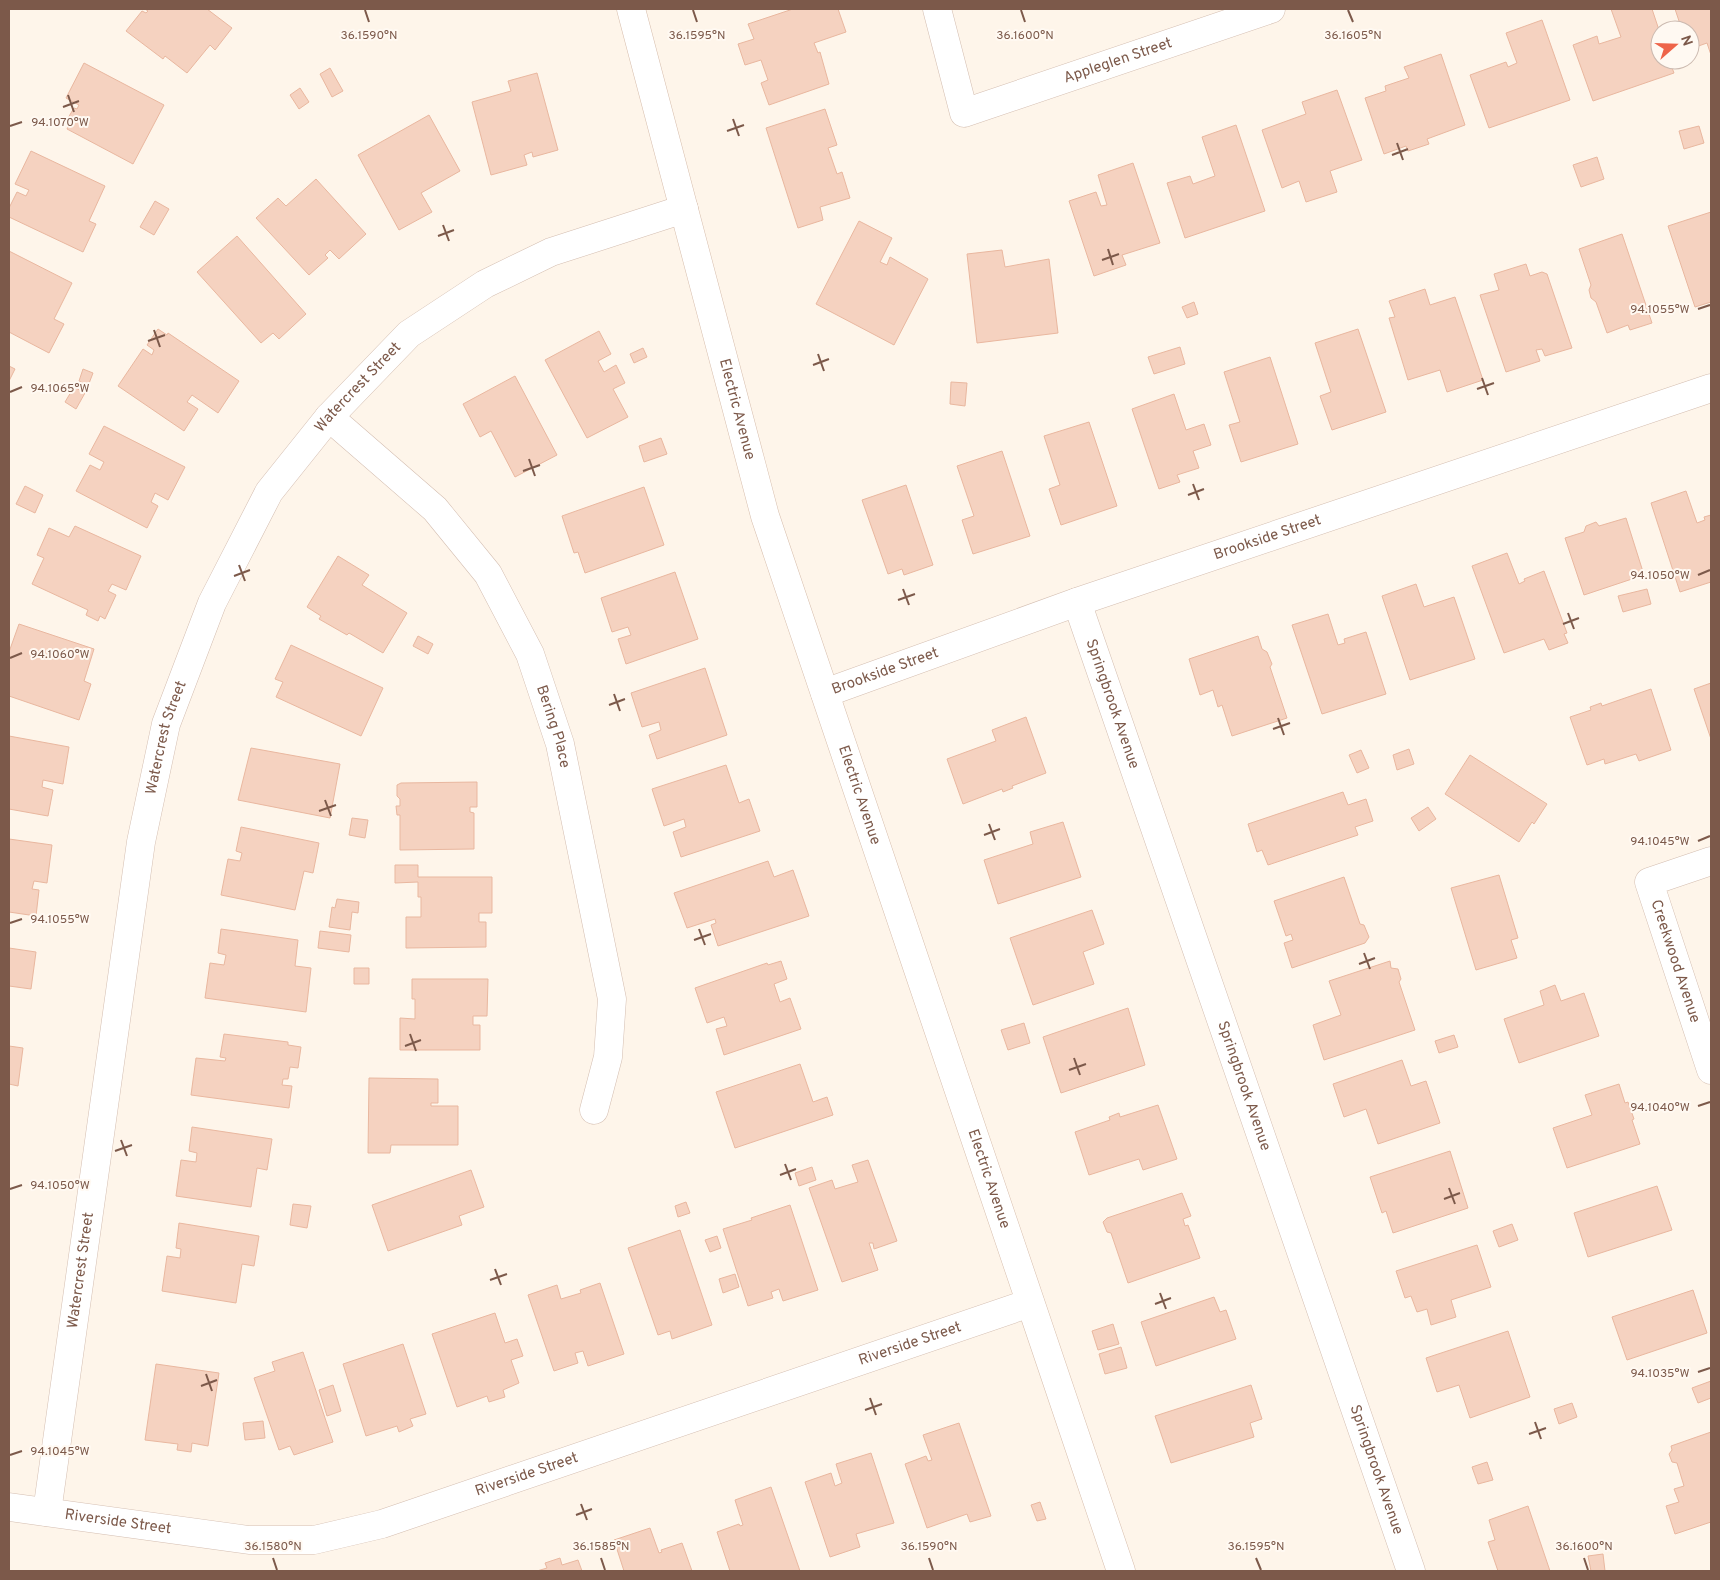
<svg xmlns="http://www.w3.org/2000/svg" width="1720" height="1580" viewBox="0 0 1720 1580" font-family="Overpass,sans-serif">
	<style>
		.building { fill: #f5d2c0; stroke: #e9b79f }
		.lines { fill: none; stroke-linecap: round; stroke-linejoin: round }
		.street-casing { stroke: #d4beb1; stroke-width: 29 }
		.secondary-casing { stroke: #d7bead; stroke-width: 29 }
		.street { stroke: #fff; stroke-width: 28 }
		.secondary { stroke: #fff; stroke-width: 28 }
		.ticks { fill: none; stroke: #7c594a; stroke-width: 2 }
		.labels { text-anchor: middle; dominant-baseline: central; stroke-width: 4; stroke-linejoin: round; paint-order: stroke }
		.street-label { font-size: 15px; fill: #7c594a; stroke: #fff9f2 }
		.ticks-label { font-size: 12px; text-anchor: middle; fill: #7c594a; stroke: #fff9f2; stroke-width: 4; stroke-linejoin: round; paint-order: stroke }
	</style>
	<rect width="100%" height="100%" fill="#fef5ea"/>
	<path class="building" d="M145,9H207L232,28L215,50L210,45L187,73L165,56L163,59L126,31L142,11L146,13L148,11Z
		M793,9H838L846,32L814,43L818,53L820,52L829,84L769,105L761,83L768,80L761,60L745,65L738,44L754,39L748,24Z
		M1611,9H1652L1660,33V60H1669L1674,73L1593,101L1573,45L1597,36L1599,44L1621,37Z
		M1675,9H1711V55L1707,43L1690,49V30H1682Z
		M1542,20L1570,100L1489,128L1470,75L1506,62L1508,67L1517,63L1506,33Z
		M1441,54L1465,125L1427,139L1429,144L1408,151L1406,146L1384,154L1365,98L1386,91L1385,86L1409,78L1404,67Z
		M84,63L164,105L133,164L67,129L69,125L65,123L74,108L77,109L79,105L66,98Z
		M330,68L343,91L332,97L320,74Z
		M537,73L558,150L533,157L532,152L524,155L527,165L491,175L472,102L511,91L508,81Z
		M300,88L309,102L299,109L290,95Z
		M1337,90L1362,160L1330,171L1337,192L1306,202L1299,181L1282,188L1262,130L1306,114L1302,102Z
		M825,109L837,145L828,148L837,174L842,172L850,198L820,207L823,220L798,228L766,128Z
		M429,115L460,171L421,193L432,212L399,230L358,155Z
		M1236,125L1265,211L1185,238L1167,183L1190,176L1193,184L1215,176L1202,137Z
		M1699,126L1704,143L1684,149L1679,131Z
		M31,151L105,186L89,221L96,224L83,252L9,217V208L17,192L26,196L29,190L15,184Z
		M1597,157L1604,179L1581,187L1573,165Z
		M1133,163L1160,243L1122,255L1126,265L1094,276L1069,201L1096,192L1101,206L1107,205L1098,175Z
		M316,179L366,234L339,259L330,250L325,255L328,258L309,275L256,218L278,198L286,206Z
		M155,201L169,209L154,235L140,227Z
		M1711,212V302L1695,307L1668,226Z
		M859,221L892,238L880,262L887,265L890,257L928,279L894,345L816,304Z
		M1622,234L1652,323L1630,330L1628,325L1607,333L1596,302L1591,298L1589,290L1591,285L1579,249Z
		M237,236L306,314L279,339L273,333L261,343L197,272Z
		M1002,250L1005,267L1049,259L1058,333L977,343L967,254Z
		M9,251L72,283L54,319L64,324L49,353L9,332Z
		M1526,264L1530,276L1542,272L1547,274L1572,348L1545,356L1542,349L1536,350L1540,361L1506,372L1480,295L1499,290L1494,274Z
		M1425,289L1430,305L1455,297L1483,380L1447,392L1440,370L1408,380L1389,318L1395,317L1389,301Z
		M1194,302L1198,314L1187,318L1182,307Z
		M158,329L167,335L168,333L239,381L218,413L192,395L187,402L198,409L184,431L118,386L143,349L152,355L154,350L147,345Z
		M1358,329L1386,412L1332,430L1320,396L1331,392L1315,343Z
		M599,331L611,354L598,361L604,372L616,365L625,383L613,389L628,417L587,438L545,360Z
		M1180,347L1185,364L1154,374L1148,357Z
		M643,348L647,357L634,363L630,354Z
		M1270,357L1298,444L1241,462L1229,425L1240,422L1224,372Z
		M9,366L15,369L9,381Z
		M83,369L93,373L88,386L79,381Z
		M515,376L557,455L515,477L491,431L480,437L463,404Z
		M951,382L967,383L965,406L950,404Z
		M74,387L85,393L76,409L65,402Z
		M1174,394L1186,430L1204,424L1211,445L1193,451L1199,468L1177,475L1180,482L1159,489L1132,409Z
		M1089,422L1117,506L1061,525L1049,489L1060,485L1044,436Z
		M104,426L185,467L168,500L155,493L151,502L158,506L147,528L76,491L90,465L100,470L104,462L89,454Z
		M661,438L667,454L644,462L639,446Z
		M1002,451L1030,536L973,554L962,520L974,516L957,466Z
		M906,485L933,565L904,575L902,569L888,574L862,500Z
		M25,486L43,495L35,513L16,504Z
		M644,487L664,545L585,573L578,552L574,553L562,516Z
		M1686,491L1697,523L1705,520L1704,517L1711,515V582L1680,592L1651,503Z
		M1626,518L1644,575L1584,595L1565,538L1584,532L1586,526L1596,522L1599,526Z
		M75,526L141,556L126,590L112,584L108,591L116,595L105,619L100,616L98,621L86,615L88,610L32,584L44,558L37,555L49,528L69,537Z
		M1507,553L1519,584L1525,581L1524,579L1544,571L1567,633L1564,634L1568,643L1549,650L1544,639L1504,653L1472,566Z
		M338,556L369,575L362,585L407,613L383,653L349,633L347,635L319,619L321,616L307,607Z
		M675,572L698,639L626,664L618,639L631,635L628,627L612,632L601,598Z
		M1416,584L1424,607L1454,597L1475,659L1410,680L1382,596Z
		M1647,589L1651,604L1623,612L1618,596Z
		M1328,614L1338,645L1345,643L1344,639L1366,632L1386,694L1322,714L1292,625Z
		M19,624L94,649L84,681L91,684L79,720L9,696V652Z
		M418,636L433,644L428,654L413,646Z
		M1258,636L1262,649L1267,652L1272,664L1270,667L1287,718L1232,736L1222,705L1218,707L1213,690L1200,695L1189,659Z
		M291,645L383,688L361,736L276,697L283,682L275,679Z
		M705,668L727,735L657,759L649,735L661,730L659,722L642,727L631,693Z
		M1711,683V739L1694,689Z
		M1651,689L1671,750L1639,761L1636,754L1605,764L1604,759L1587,765L1570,717L1591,710L1590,707L1601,703L1602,706Z
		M1026,717L1046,773L1012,786L1013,788L1003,792L1002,789L963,804L947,759L996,741L992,730Z
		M9,736L69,747L63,784L43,780L42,787L53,790L48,816L9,809Z
		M251,748L340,764L330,818L238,800Z
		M1409,749L1414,764L1397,770L1393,755Z
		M1361,750L1369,768L1357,773L1349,755Z
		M1470,755L1547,804L1534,824L1532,822L1519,842L1445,794Z
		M726,765L739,803L749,799L760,831L681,857L673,832L686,827L684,819L664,826L652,789Z
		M477,782V807H470V812L474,813V849L400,850V815H397L396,806H400V799L397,796V785L401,783Z
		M1343,792L1348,805L1366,799L1373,821L1355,827L1358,835L1268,865L1262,850L1257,852L1248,824Z
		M1428,807L1436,819L1419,831L1411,818Z
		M352,818L368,820L365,838L349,835Z
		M1063,822L1081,877L998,904L984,860L1033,844L1030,832Z
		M241,827L319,843L313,873L304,871L295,910L221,895L228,859L240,861L242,853L236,851Z
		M9,839L52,845L47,883L34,881L32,889L39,890L36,916L9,912Z
		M768,861L774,877L793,870L809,916L718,946L711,925L716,923L715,919L687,928L674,893Z
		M395,865H418V877H492V913H479V922H486V947L406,948V917H421V897H418V882L395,883Z
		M1499,875L1518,938L1511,940L1517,958L1476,970L1451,888Z
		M1344,877L1360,924L1364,925L1369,937L1365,943L1292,968L1284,943L1293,940L1291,934L1286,936L1274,901Z
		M337,899L359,902L358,913L352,912L350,930L329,927L332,907L335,908Z
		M1092,910L1104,944L1083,952L1094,984L1033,1005L1010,938Z
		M221,929L298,940L295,966L311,968L306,1012L205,998L210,963L224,965L226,955L218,953Z
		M320,931L351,935L349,952L318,948Z
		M9,948L36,952L31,989L9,986Z
		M781,961L787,979L774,984L780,1002L790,998L801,1029L724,1055L716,1029L727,1026L724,1017L707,1023L695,988L767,963L768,965Z
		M1390,961L1391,968L1398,969L1401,979L1399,982L1415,1030L1324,1060L1313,1025L1341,1015L1329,981Z
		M354,968H369V984H354Z
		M412,979H488L487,1016H473V1025H480V1050H400V1018L415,1019V999H412Z
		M1555,985L1561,1001L1584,993L1599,1036L1519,1063L1504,1019L1544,1005L1540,991Z
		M1128,1008L1145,1065L1061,1093L1043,1037Z
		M1024,1023L1030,1043L1008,1050L1001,1030Z
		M224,1034L288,1042V1045L301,1047L298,1068L290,1067L288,1079H283L282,1085L292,1086L289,1108L191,1095L196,1058L225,1061L226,1058L220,1057Z
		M1454,1035L1458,1047L1439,1053L1435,1041Z
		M9,1046L23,1048L18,1086L9,1084Z
		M1402,1060L1411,1086L1426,1081L1440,1123L1378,1144L1366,1109L1344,1117L1333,1084Z
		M800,1064L813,1102L827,1097L833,1115L735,1148L716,1092Z
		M369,1078L438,1079V1103H431V1106H458V1145H391L390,1153H368Z
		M1619,1084L1625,1103L1628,1102L1634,1119L1632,1120L1640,1144L1567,1168L1553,1128L1592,1115L1585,1095Z
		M1158,1105L1177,1159L1143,1170L1139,1159L1089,1175L1075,1132L1110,1120L1109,1117L1119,1113L1120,1117Z
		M192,1127L272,1139L267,1170L257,1168L251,1207L176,1196L181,1160L196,1162L197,1153L189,1151Z
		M1450,1151L1468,1208L1393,1233L1386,1211L1382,1213L1370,1177Z
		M868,1160L897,1241L874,1249L873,1243H869L878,1270L842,1282L809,1188L832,1180L835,1189L858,1182L852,1165Z
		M812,1167L816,1180L799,1186L795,1173Z
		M471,1170L484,1207L459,1216L462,1225L388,1251L372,1205Z
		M1657,1186L1672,1230L1588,1257L1574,1213Z
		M1182,1193L1191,1216L1183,1219L1185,1226L1188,1225L1200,1258L1128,1283L1111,1233L1107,1232L1103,1222L1107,1218Z
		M686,1202L690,1213L678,1217L675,1206Z
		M293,1204L311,1206L307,1228L290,1225Z
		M790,1205L818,1290L783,1301L779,1289L771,1292L773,1298L748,1306L723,1229L752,1220L751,1218Z
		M179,1223L259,1236L254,1266L242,1264L236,1303L162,1291L167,1256L180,1258L181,1249L176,1248Z
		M1512,1224L1518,1240L1499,1247L1493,1231Z
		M680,1230L712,1325L672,1339L670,1331L658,1335L628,1248Z
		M717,1236L721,1248L710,1252L705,1240Z
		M1477,1245L1491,1287L1451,1300L1456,1317L1431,1325L1427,1309L1417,1312L1411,1296L1405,1298L1396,1271Z
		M735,1274L739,1287L723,1293L719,1279Z
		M600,1283L624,1354L588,1366L583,1351L575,1353L578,1363L554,1371L528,1295L557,1285L561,1299L581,1293L580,1290Z
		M1693,1290L1707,1333L1627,1360L1612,1317Z
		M1214,1297L1220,1312L1226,1310L1236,1339L1156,1366L1141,1322Z
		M495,1313L505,1343L517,1339L523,1356L511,1360L519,1383L503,1390L505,1397L489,1402L487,1396L457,1407L432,1334Z
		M1113,1324L1119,1344L1098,1350L1092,1331Z
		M1508,1331L1530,1397L1470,1418L1459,1385L1437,1392L1426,1358Z
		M403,1344L426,1414L410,1419L413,1426L399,1432L397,1426L366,1436L343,1364Z
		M1121,1347L1127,1368L1105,1374L1099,1354Z
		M303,1352L333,1442L294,1455L290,1446L279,1450L254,1378L275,1371L272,1362Z
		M156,1364L219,1373L208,1446L192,1443L191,1452L177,1450L178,1444L145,1440Z
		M1711,1381V1398L1698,1403L1692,1388Z
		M333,1385L341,1411L327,1416L319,1390Z
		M1251,1385L1262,1419L1250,1423L1254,1437L1171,1463L1155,1416Z
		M1572,1403L1577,1417L1559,1424L1554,1409Z
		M263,1421L265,1438L245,1440L243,1423Z
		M959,1423L991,1516L970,1522L967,1514L927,1528L905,1464L926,1456L928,1461L932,1460L923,1435Z
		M1711,1432V1522L1675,1534L1666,1506L1679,1502L1674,1489L1684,1486L1677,1463L1672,1462L1669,1454L1672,1450L1671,1446Z
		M871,1453L894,1523L856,1534L860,1547L830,1557L805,1482L831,1473L835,1486L842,1483L836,1464Z
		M1487,1462L1493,1480L1478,1484L1472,1467Z
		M771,1487L800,1571H730L717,1532L739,1524L740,1526L743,1525L735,1500Z
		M1040,1502L1046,1519L1037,1521L1031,1505Z
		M1528,1506L1550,1571H1498L1488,1542L1495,1540L1489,1520Z
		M650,1528L659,1553L662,1552L661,1550L682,1543L692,1571H624L614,1540Z
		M1603,1554L1605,1571H1591L1588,1556Z
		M560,1558L562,1565L578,1560L582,1571H537L547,1568L545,1563Z"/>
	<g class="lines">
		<g class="street-casing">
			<g id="street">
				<path id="s1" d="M937,9L964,113L1271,9"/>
				<path id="s2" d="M329,417L435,509L488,574L530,654L560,744L612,999L608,1057L594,1110"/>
				<path id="s3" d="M1077,602L1411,1571"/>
				<path id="s4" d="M825,693L1077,602L1711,388"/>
				<path id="s5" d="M1711,861L1649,882L1711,1070"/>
				<path id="s6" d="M9,1507L249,1540H314L382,1524L1030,1303"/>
				<path id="s7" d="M47,1512L141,842L166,724L212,603L269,492L329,417L409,334L485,284L551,252L684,209"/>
			</g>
		</g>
		<g class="secondary-casing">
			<g id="secondary">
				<path id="s8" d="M631,9L765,516L1121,1571"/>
			</g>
		</g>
		<use href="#street" class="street"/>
		<use href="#secondary" class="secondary"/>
	</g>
	<path class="ticks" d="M365,10L369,22M693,10L697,22M1021,10L1025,22M1348,10L1353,22M68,95L74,112M63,107L79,101M733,119L739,136M10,126L22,122M727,131L744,125M1397,143L1403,160M1392,155L1408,149M443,225L449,241M438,236L454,230M1108,249L1113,265M1102,260L1119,254M1698,309L1710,305M154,330L160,347M148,341L165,335M818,354L824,371M813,365L829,359M1482,378L1488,395M1477,389L1494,383M10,392L22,387M529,459L535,476M523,471L540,465M1193,484L1199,500M1188,495L1204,489M239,565L245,581M1698,575L1710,570M234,576L250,570M903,589L909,605M898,600L915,594M1568,613L1574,629M1563,624L1579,618M10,658L22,653M614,694L620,711M609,705L625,699M1278,718L1284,735M1273,729L1290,723M325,800L331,816M319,811L336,805M989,824L995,840M984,835L1000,829M1698,841L1710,836M10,923L22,919M699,929L705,945M694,940L711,934M1364,953L1370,969M1359,964L1375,958M410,1034L416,1051M405,1046L421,1040M1074,1058L1080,1075M1069,1070L1086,1064M1698,1106L1710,1102M121,1140L127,1156M115,1151L132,1145M785,1164L791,1180M780,1175L796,1169M1449,1188L1455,1204M10,1189L22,1185M1444,1199L1460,1193M495,1269L501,1285M490,1280L507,1274M1160,1293L1166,1309M1155,1304L1171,1298M1698,1372L1710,1368M206,1374L212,1391M201,1386L217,1380M870,1398L876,1415M865,1410L882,1404M1535,1422L1541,1439M1529,1434L1546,1428M10,1455L22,1451M581,1504L587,1520M576,1515L592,1509M273,1558L277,1570M601,1558L605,1570M929,1558L933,1570M1256,1558L1261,1570M1584,1558L1588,1570"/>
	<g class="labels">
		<g class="street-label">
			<text stroke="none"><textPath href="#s1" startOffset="270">Appleglen Street</textPath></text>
			<text stroke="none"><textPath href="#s7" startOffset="1189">Watercrest Street</textPath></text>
			<text stroke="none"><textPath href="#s8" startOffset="414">Electric Avenue</textPath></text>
			<text stroke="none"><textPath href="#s4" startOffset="469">Brookside Street</textPath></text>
			<text stroke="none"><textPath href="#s4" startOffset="64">Brookside Street</textPath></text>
			<text stroke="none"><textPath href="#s3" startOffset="108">Springbrook Avenue</textPath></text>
			<text stroke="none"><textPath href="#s2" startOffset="391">Bering Place</textPath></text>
			<text stroke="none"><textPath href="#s7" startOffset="784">Watercrest Street</textPath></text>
			<text stroke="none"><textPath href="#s8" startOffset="819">Electric Avenue</textPath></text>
			<text stroke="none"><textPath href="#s5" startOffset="149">Creekwood Avenue</textPath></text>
			<text stroke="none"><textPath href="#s3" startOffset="512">Springbrook Avenue</textPath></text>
			<text stroke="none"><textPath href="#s8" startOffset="1224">Electric Avenue</textPath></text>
			<text stroke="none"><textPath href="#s7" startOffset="244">Watercrest Street</textPath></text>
			<text stroke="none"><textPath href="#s6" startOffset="935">Riverside Street</textPath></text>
			<text stroke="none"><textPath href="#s3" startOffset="918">Springbrook Avenue</textPath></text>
			<text stroke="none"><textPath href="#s6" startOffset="530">Riverside Street</textPath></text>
			<text stroke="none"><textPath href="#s6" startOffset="110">Riverside Street</textPath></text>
		</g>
	</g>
	<g class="ticks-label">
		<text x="369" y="39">36.1590°N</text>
		<text x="697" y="39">36.1595°N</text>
		<text x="1025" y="39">36.1600°N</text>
		<text x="1353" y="39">36.1605°N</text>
		<text x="60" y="126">94.1070°W</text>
		<text x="1660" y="313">94.1055°W</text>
		<text x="60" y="392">94.1065°W</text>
		<text x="1660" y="579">94.1050°W</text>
		<text x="60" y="658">94.1060°W</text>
		<text x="1660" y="845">94.1045°W</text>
		<text x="60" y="923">94.1055°W</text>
		<text x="1660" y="1111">94.1040°W</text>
		<text x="60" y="1189">94.1050°W</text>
		<text x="1660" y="1377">94.1035°W</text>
		<text x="60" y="1455">94.1045°W</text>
		<text x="273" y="1550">36.1580°N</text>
		<text x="601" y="1550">36.1585°N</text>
		<text x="929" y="1550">36.1590°N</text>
		<text x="1256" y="1550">36.1595°N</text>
		<text x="1584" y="1550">36.1600°N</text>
	</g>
	<rect width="1720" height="1580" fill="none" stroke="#7c594a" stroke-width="20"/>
	<g transform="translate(1675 45) rotate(70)"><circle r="24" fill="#fff9f2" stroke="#cbb9af"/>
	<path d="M0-4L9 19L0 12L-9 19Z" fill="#ee6449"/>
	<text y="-8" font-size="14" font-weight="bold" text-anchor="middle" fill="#7c594a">N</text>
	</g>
</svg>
